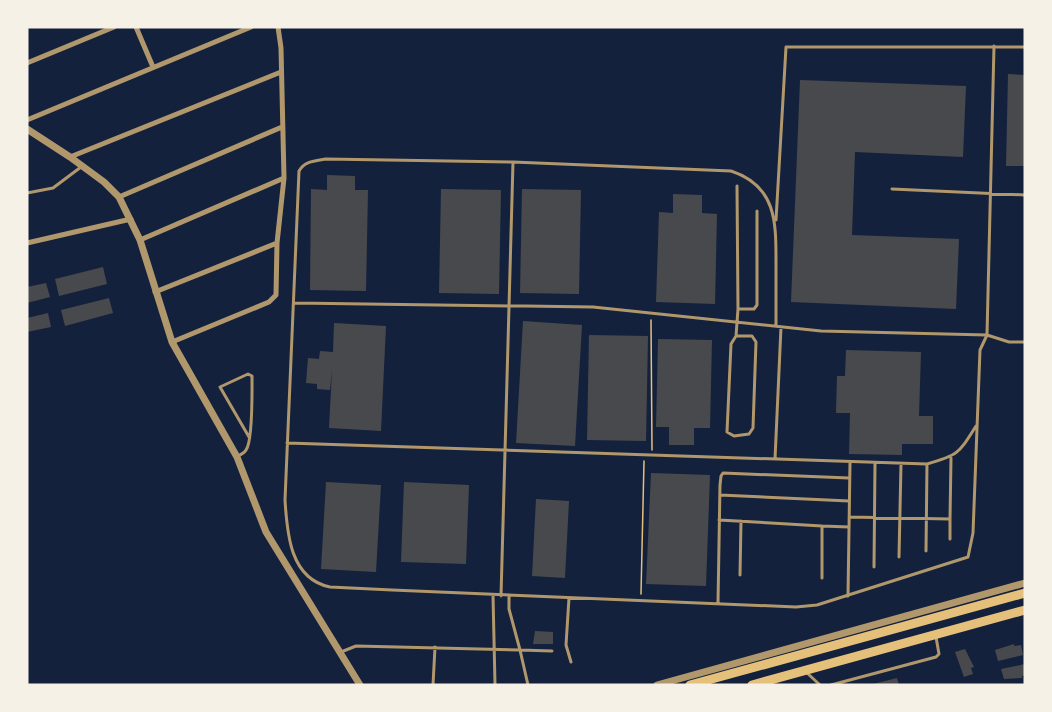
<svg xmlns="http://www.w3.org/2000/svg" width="1052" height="712" viewBox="0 0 1052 712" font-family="'Archivo Narrow',sans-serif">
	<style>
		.building { fill: #48494c }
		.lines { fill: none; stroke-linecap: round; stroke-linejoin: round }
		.path { stroke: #e5c07b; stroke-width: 1.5 }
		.service { stroke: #b1986c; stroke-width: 3 }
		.minor { stroke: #b1986c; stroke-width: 5 }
		.tertiary { stroke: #b1986c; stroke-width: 7 }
		.primary { stroke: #e5c07b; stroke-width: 9 }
	</style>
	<rect width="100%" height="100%" fill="#14213d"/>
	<path class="building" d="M1008,74L1025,75V166H1006Z
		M800,80L966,86L963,157L855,152L852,235L959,239L956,309L791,302Z
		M327,175L355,176V190H368L366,291L310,290L311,189L327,190Z
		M441,189L501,190L499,294L439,293Z
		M522,189L581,190L579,294L520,293Z
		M673,194L702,195V213L717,214L715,304L656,302L659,212L673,213Z
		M103,267L107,284L59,296L55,279Z
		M46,283L50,297L27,303V287Z
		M109,298L113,313L65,326L61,310Z
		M48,313L51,327L27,332V318Z
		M523,321L582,325L575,446L516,443Z
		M334,323L386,326L381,431L329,428L332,370L330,390L317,389V384L306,383L308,358L319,359L320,351L333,352Z
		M589,335L648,336L646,441L587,440Z
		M658,339L712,340L710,428H694V445H669V427H656Z
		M846,350L921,352L919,416H933V444H902V455L849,454L850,413H836L837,376H845Z
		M651,473L710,475L706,586L646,584Z
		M326,482L381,485L376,572L321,569Z
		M404,482L469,485L466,564L401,562Z
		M536,499L569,501L565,578L532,576Z
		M535,631L553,632V644H533Z
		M1014,644V646L1021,645L1023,655L998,661L995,650Z
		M965,649L974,667L971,668L973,674L964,677L955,652Z
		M1025,664V675L1022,676V678L1004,679L1001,669Z
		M897,678L899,685H874L873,684Z"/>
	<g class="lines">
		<path class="path" d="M651,320L652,450
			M641,594L644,461"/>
		<path class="service" d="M737,186L738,309
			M892,189L1025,195
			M27,193L53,188L81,167
			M776,220L786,47H1025
			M294,303L593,307L821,331L987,335L1009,342H1025
			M776,326C776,305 776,283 776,261C776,221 776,186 731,171L513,162L326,159C315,161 305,161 299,171L285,500C287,533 290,579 330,587C485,595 640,599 796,607L817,605L968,557L973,533L980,350L987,335L994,46
			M736,336H752L756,342L753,428L749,434L734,436L727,432L731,344L736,336L738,309H754L757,305V211
			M287,443L927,464C959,455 959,453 976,426
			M238,456C240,455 245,452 246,450C253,441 252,389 252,376L248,374L220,387L249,437
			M775,459L781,327
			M720,495L849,501
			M849,517L950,519L951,458
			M950,519V539
			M719,520L822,526V578
			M822,526L849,527
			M926,551L927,464
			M899,557L901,464
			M874,567L875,463
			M740,575L741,521
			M493,595L495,685
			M501,596L513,162
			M509,596V609L520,650L552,651
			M848,596L850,463
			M569,598L566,645L571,662
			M718,603L720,485L721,476L723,473L849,478
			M341,652L356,646L520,650L528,685
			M806,672L820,685
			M433,685L435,647
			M831,685L936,657L939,654L936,637"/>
		<path class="minor" d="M136,27L153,67
			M27,63L114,27
			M27,120L251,27
			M70,157L281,72
			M119,197L282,127
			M140,240L284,178
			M27,243L131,219
			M155,292L277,243
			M172,342L269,302L276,295L277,243L284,178L281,48L278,27"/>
		<path class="tertiary" d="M27,129L70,157L104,182L119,197L140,240L172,342L237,457L266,532L360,685
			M657,685L1025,583"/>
		<path class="primary" d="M690,685L1025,593
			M752,685L1025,610"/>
	</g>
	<rect width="1052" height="712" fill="none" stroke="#f6f1e7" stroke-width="57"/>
</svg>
